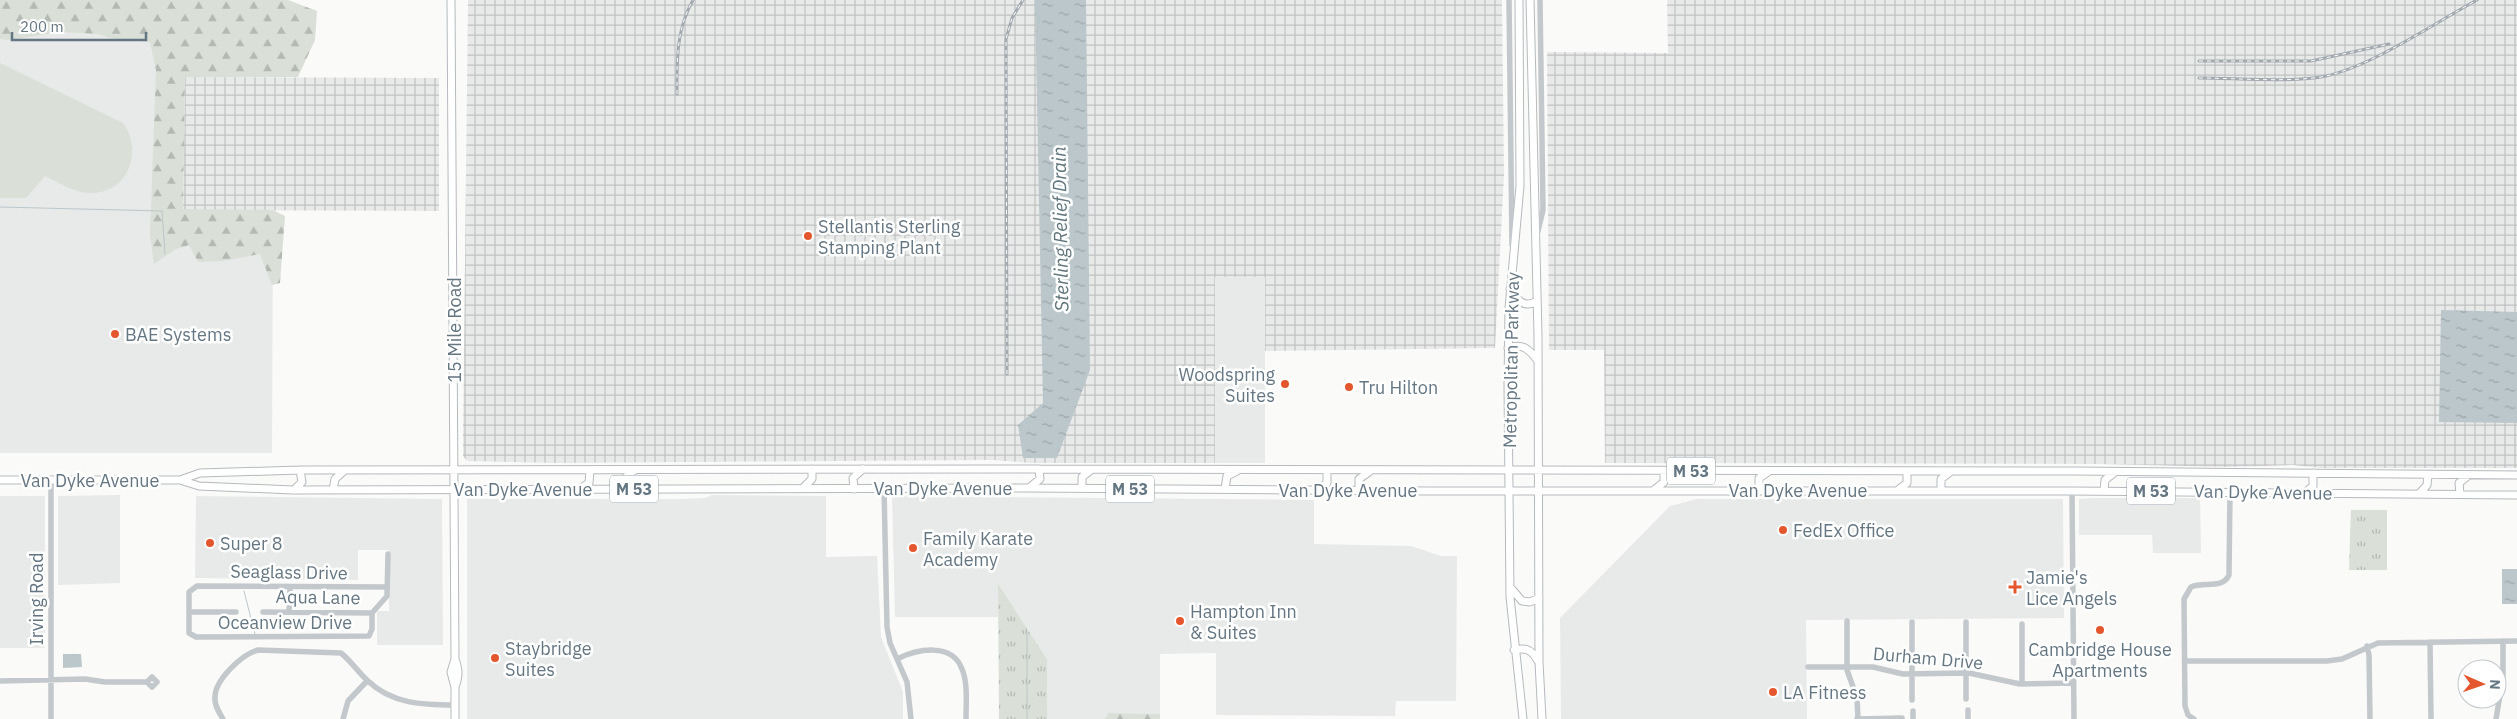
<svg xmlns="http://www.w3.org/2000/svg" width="2517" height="719" viewBox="0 0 2517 719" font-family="'IBM Plex Sans',sans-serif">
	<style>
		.built { fill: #e8e9e9 }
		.industrial { fill: url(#industrial-grid) }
		.grass { fill: url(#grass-tufts) }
		.forest { fill: url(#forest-firs) }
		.pitch { fill: #dadfd7 }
		.water { fill: url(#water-ripples) }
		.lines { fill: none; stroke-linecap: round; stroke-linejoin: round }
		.stream { stroke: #bbc7cb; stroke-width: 1 }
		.major-casing { stroke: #b5babe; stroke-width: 9 }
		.minor { stroke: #c3c8cc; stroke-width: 5.5 }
		.major { stroke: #fff; stroke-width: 7 }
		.rail-casing { stroke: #a2aab0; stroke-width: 3 }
		.rail { stroke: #fff; stroke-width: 1; stroke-dasharray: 4; stroke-linecap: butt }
		.poi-dot { fill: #e4572e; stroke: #fff; stroke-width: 2 }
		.labels { text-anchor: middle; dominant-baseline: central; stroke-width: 5; stroke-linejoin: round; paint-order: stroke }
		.shield { fill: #fff; stroke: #939fa8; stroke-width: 1 }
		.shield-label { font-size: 16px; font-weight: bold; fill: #657683 }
		.poi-label { font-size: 18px; fill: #657683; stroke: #fff; text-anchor: start }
		.street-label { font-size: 18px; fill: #657683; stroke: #fff }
		.water-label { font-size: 19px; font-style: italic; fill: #60757c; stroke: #fff }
	</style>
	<defs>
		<pattern id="industrial-grid" width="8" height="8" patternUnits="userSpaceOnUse" patternTransform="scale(1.25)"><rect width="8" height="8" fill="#e8e9e9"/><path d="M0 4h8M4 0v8" fill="none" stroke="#c0c1c2"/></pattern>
		<pattern id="grass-tufts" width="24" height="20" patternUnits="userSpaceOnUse" patternTransform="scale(1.25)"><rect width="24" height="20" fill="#dadfd7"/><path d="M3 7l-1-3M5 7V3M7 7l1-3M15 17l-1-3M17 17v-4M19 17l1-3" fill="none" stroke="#b4b9b4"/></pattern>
		<pattern id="forest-firs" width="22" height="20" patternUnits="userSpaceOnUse" patternTransform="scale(1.25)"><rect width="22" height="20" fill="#dadfd7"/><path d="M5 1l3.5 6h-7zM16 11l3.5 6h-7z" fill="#b4b9b4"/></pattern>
		<pattern id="water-ripples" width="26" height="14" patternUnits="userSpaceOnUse" patternTransform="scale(1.25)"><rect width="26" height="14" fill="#bbc7cb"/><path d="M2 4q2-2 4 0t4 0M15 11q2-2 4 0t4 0" fill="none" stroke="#9ca6aa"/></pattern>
	</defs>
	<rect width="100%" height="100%" fill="#fafaf8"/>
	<path class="built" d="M0,2L184,3L183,209L273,210L272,453H0Z
		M1215,277H1265V463H1215Z
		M120,495V583L58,585V496Z
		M712,495L826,496V557L877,556L881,637L903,692V719H467V499H679L705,498Z
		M0,496H45V648H0Z
		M196,496L442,499L443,645H377V611H389V550H358V580L195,578Z
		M892,496L1314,500V544L1411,546L1441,556H1457L1456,701H1396L1395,716L1216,715V653L1160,654V714L1108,713L1105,719H1047V659L999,584L998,617H895Z
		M2094,498H2200L2201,553H2153L2152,535H2079V499Z
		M1697,499H2063L2064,618L1806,620L1807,719H1561L1560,618L1670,506Z"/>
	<path class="industrial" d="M468,0H1502L1504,175L1495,348L1265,351V277H1215V463H1032L993,460L552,463L467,461L463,456V436Z
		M1667,0H2517V468H2321L2293,465L2227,467L2101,464L1605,463L1604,350H1549L1547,52L1668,53Z
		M185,77L439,78V211L183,210Z"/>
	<path class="grass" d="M2351,510H2387V570H2349Z
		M998,583L1047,659V719H999Z"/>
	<path class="forest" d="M0,0H288L317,11L315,40L298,77H185L183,209L273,210L285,216L280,283L272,285L260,254L223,261L198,262L189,245L174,250L154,264L150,235L156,70L150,42L109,38L98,34L62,32L9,40L0,39Z
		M1108,713L1160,714V719H1105Z"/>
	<path class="pitch" d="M0,63L123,123C144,152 128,195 88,193C73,192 58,182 45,176L26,198H0Z"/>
	<path class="water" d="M1035,0H1086L1090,370L1057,458H1023L1018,425L1043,403Z
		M2441,310L2517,312V423L2439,422Z
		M2502,569H2517V604H2502Z
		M63,654H81L82,667L63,668Z"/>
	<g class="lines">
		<path class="stream" d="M0,207L162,211L165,254
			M244,591L255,634
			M1027,719V633"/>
		<g class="major-casing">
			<path id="major" d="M451,0L455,659C459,670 459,676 455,687
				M1519,0L1520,186L1509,308L1508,384L1510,597L1523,719
				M1530,0L1538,335L1539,662L1542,719
				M1510,289C1517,300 1524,309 1537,301
				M1508,348C1523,343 1529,349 1538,361
				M0,480H180L200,473L300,470L1039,469L2074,471L2517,475
				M180,480L199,486L293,490L1028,488L1428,491H2072L2517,495
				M803,488L812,479V469
				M1029,488L1040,479L1039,469
				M1082,488V477L1091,470
				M580,489L589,483L590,470
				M626,489V477L635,470
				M854,489L853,478L863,469
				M1225,489L1227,476L1237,471
				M1318,489L1327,483V471
				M294,490L302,482L300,470
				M333,490L335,479L344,471
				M1359,490V479L1369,472
				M1654,490L1664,482V471
				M1759,490V478L1768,472
				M1898,490L1907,483V471
				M1941,491V479L1950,472
				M2104,491L2105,480L2115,472
				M2305,493L2313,486V473
				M2419,494L2427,485L2428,475
				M2460,494L2459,483L2469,475
				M1510,587L1522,601L1530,602L1539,598
				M1514,650C1526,647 1532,650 1538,661
				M455,659L451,672L455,687V719"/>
		</g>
		<path class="minor" d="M1509,0L1512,245
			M1537,235L1543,210L1540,0
			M51,479V719
			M884,488L887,627L890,643L907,682L911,719
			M2072,491L2074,719
			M387,587L197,586L189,592V633L196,637L369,636L372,629V613L387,596L388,554
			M189,612H236
			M263,612L372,613
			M289,612L290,587
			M1847,621V670L1857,698L1858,719
			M1912,622V700
			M2430,642L2431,719
			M2367,646L2369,655L2370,719
			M897,659C917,649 952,642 962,669C968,683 966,703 966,719
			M2185,661H2327L2342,659L2378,643L2517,641
			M1808,667H1873L1903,674L1969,673L2020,684L2073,683
			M0,681L85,679L105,682H147L152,677L157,682L152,687L147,682
			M2022,684V624
			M1966,699V622
			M1913,711V719
			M223,719C219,712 214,705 215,697C215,680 242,654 258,650L341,653C351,661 358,672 368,681C392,704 423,705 455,705
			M343,719L348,701L367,681
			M1857,719L1902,718
			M1968,719V710
			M2194,719L2188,715L2185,706L2184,599L2191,587C2204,581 2222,590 2229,575L2230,492
			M2496,719L2503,677V641"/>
		<use href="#major" class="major"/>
		<g class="rail-casing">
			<path id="rail" d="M2199,61H2311L2389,44
				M2199,78C2236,78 2292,83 2326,76C2374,65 2433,24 2477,0
				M677,94C677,60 676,30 693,0
				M1007,374L1006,39L1012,18L1023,0"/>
		</g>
		<use href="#rail" class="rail"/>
	</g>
	<g class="poi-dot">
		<circle cx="808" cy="236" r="5"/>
		<circle cx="115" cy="334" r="5"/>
		<circle cx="1285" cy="384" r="5"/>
		<circle cx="1349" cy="387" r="5"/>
		<circle cx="1783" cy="530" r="5"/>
		<circle cx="210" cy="543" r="5"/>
		<circle cx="913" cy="548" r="5"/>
		<path d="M2012.5 579.5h5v5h5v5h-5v5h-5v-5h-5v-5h5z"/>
		<circle cx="1180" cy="621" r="5"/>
		<circle cx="2100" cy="630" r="5"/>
		<circle cx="495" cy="658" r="5"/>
		<circle cx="1773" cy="692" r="5"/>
	</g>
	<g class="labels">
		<g class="shield">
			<rect x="1667" y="457.5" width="48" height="27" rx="4"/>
			<rect x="610" y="475.5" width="48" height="27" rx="4"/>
			<rect x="1106" y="475.5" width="48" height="27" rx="4"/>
			<rect x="2127" y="477.5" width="48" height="27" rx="4"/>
		</g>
		<g class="shield-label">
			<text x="1691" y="471">M 53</text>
			<text x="634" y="489">M 53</text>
			<text x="1130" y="489">M 53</text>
			<text x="2151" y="491">M 53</text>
		</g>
		<g class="poi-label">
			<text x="818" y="226">Stellantis Sterling<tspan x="818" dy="21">Stamping Plant</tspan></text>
			<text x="125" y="334">BAE Systems</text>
			<text x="1275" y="374" text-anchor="end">Woodspring<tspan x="1275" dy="21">Suites</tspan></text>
			<text x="1359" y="387">Tru Hilton</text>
			<text x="1793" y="530">FedEx Office</text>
			<text x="923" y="538">Family Karate<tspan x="923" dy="21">Academy</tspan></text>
			<text x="220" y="543">Super 8</text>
			<text x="2026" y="577">Jamie's<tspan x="2026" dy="21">Lice Angels</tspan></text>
			<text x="1190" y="611">Hampton Inn<tspan x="1190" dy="21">&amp; Suites</tspan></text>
			<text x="505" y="648">Staybridge<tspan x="505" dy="21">Suites</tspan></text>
			<text x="2100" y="649" text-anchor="middle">Cambridge House<tspan x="2100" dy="21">Apartments</tspan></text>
			<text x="1783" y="692">LA Fitness</text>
		</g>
		<g class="street-label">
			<text transform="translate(454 330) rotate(-90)">15 Mile Road</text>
			<text transform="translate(1511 360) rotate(-89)">Metropolitan Parkway</text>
			<text x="90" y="480">Van Dyke Avenue</text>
			<text x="943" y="488">Van Dyke Avenue</text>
			<text x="523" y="489">Van Dyke Avenue</text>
			<text x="1348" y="490">Van Dyke Avenue</text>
			<text x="1798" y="490">Van Dyke Avenue</text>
			<text transform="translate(2263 492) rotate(1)">Van Dyke Avenue</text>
			<text transform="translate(289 572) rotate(1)">Seaglass Drive</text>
			<text transform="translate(318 597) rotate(1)">Aqua Lane</text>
			<text transform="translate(36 599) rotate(-90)">Irving Road</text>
			<text x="285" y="622">Oceanview Drive</text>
			<text transform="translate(1928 658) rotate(5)">Durham Drive</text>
		</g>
		<g class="water-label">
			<text transform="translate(1060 229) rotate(-91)">Sterling Relief Drain</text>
		</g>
	</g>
	<g transform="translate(2482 684) rotate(92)"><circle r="24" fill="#ffffff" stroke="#c1c8cd"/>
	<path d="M0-4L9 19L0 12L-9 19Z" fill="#e4572e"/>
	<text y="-8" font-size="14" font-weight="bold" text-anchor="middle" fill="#657683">N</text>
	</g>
	<path d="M12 32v8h134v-8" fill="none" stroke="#657683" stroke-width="2.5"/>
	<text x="20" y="32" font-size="15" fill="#657683" stroke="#ffffff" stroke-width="4" paint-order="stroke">200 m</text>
</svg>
